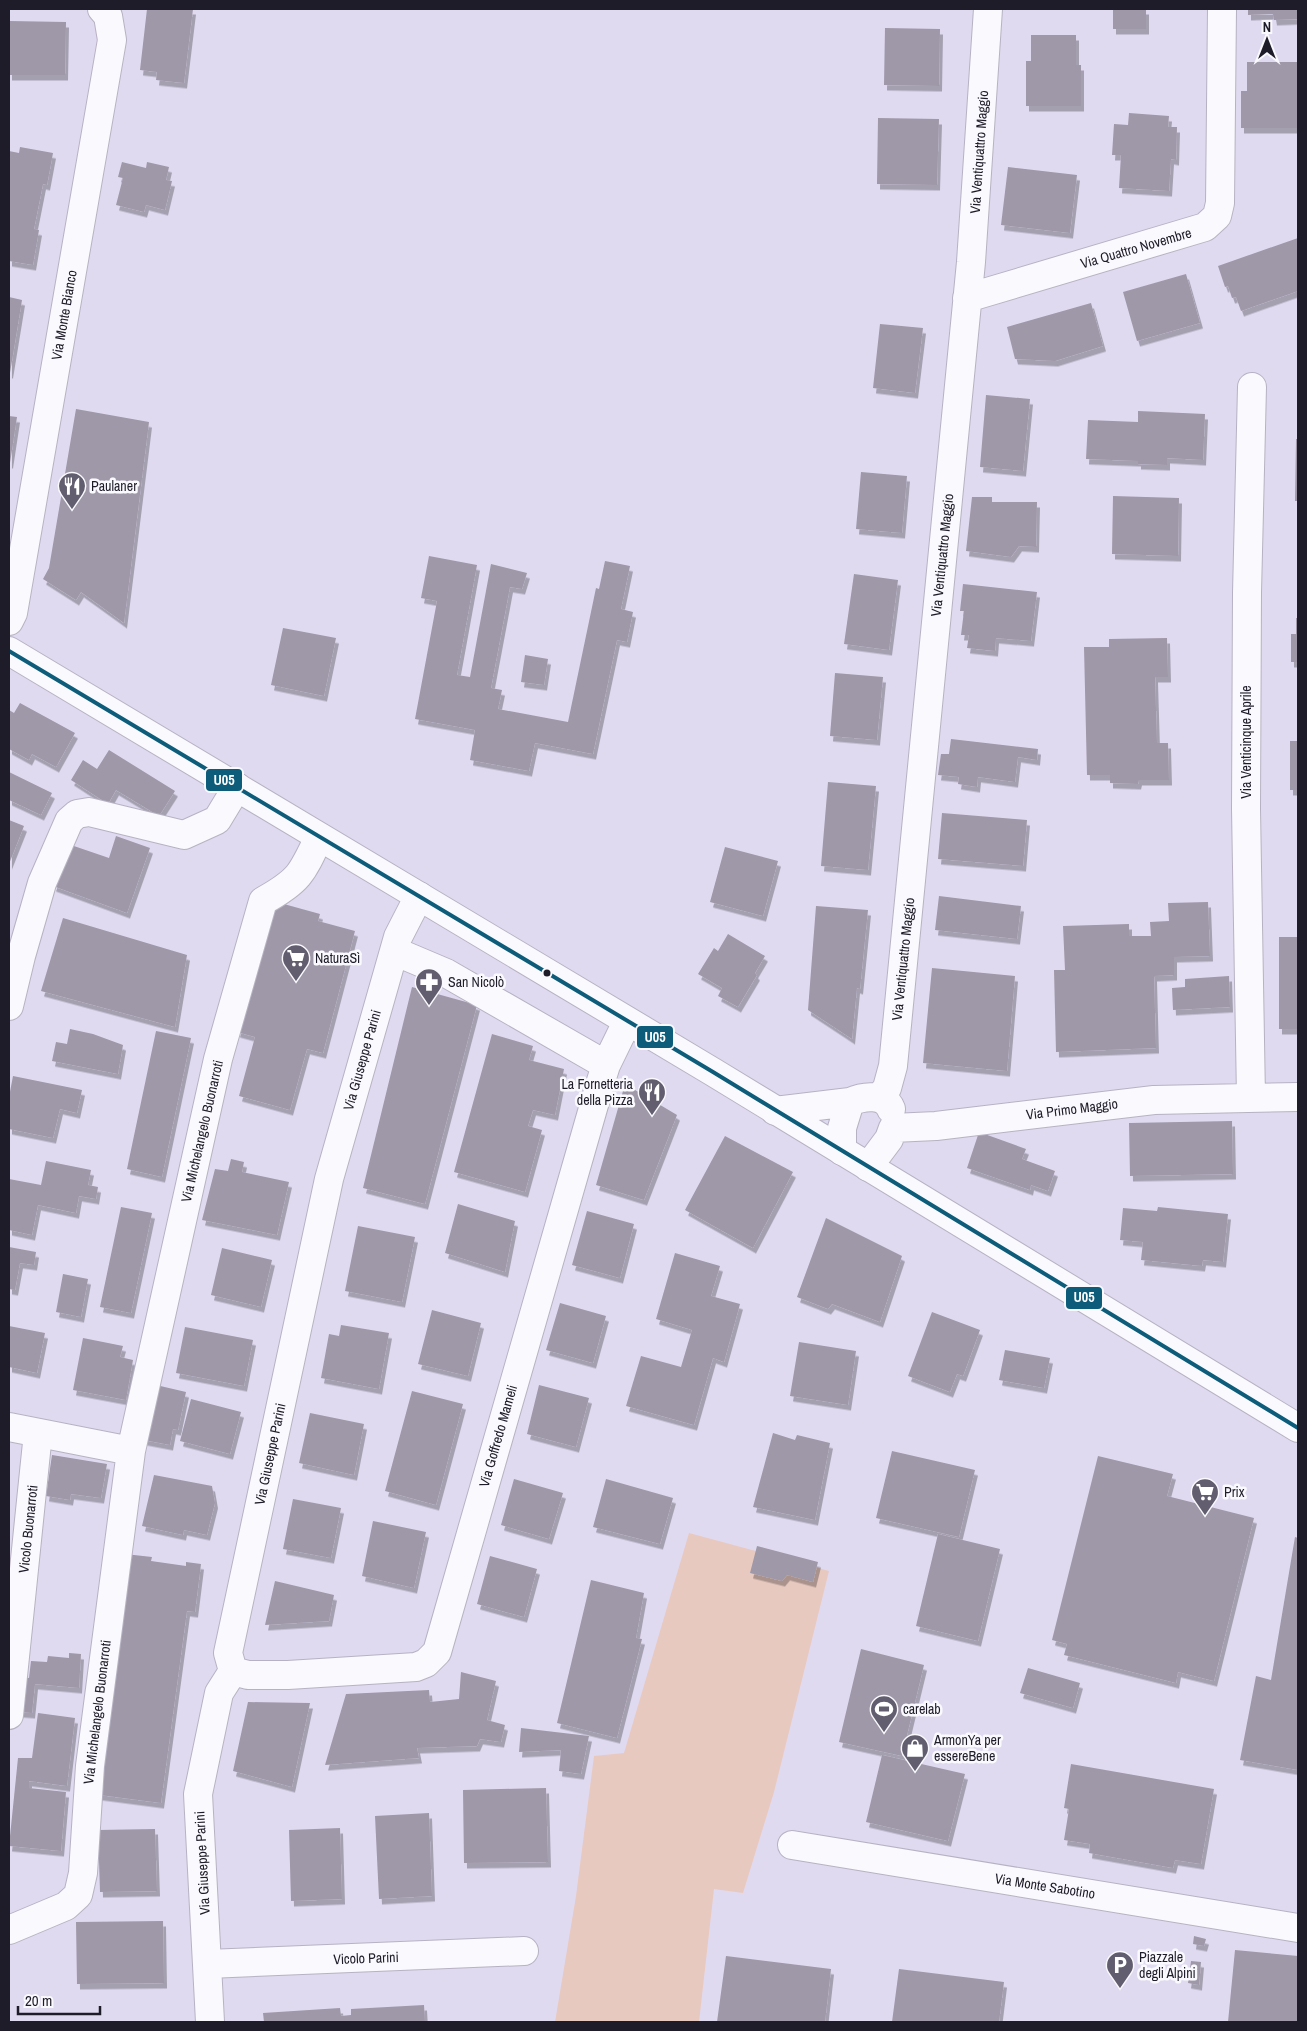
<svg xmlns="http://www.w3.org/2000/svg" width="1307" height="2031" viewBox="0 0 1307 2031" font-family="'Archivo Narrow',sans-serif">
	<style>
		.green { fill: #e8c9bf }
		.building { fill: #9f98a8; filter: url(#shadow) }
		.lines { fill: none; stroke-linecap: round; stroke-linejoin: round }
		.minor-casing { stroke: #b7b2c3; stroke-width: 30 }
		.major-casing { stroke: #b7b2c3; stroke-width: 30 }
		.minor { stroke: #faf9fd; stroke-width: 28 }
		.major { stroke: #faf9fd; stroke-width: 28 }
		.bus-1-casing { stroke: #faf9fd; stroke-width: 8 }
		.bus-1 { stroke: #0c5c7a; stroke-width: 4 }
		.bus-dot { fill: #1f1c29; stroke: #faf9fd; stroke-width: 2 }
		.labels { text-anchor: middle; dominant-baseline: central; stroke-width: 5; stroke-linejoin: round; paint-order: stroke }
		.street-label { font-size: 14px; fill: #1f1c29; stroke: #faf9fd }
		.poi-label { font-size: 14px; fill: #1f1c29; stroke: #faf9fd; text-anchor: start }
		.line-badge { stroke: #faf9fd; stroke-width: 2 }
		.badge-label { font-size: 14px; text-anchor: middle; font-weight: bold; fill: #fff }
	</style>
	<defs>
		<filter id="shadow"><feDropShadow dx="3" dy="5.5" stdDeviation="0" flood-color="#0004"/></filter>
	</defs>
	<rect width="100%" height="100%" fill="#e0daf0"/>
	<path class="green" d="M689,1533L829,1571L774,1792L743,1893L714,1889L699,2022H555L576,1896L594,1756L624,1753Z"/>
	<path class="building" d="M147,9H193L184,83L156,80L157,72L140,70Z
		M1113,9H1146V29H1113Z
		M1248,9H1298V19L1274,20L1273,14L1248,15Z
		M9,21L66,22L65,75H9Z
		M885,28L940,29L939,86L884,85Z
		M1031,35H1076V65H1081V106H1026V61H1031Z
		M1247,62H1298V128H1241V91H1247Z
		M1129,113L1169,116L1168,127H1177L1176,160L1171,159L1169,191L1119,188L1121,155H1112L1114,124L1128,125Z
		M878,118L939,119L937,185L877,184Z
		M20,147L53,153L47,185L43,184L34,229L39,230L33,265L9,261V151L19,153Z
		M122,162L146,168L147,162L169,167L166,180L172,181L165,210L146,205L144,212L116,205L123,178L118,177Z
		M1008,167L1077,175L1070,233L1001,225Z
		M1298,238V291L1241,311L1236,297L1232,298L1228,286L1225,287L1218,266Z
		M1186,274L1200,323L1137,341L1123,292Z
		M9,297L22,300L10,373H9Z
		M1091,303L1103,346L1055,361L1015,359L1007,327Z
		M880,324L923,328L915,393L873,388Z
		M986,395L1030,399L1023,471L980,467Z
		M76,409L149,422L124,623L81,592L76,600L43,579L49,568Z
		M1138,411L1205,414L1203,460L1167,458V465L1138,464V461L1086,459L1088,420L1138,422Z
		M9,416L17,417L10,463H9Z
		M1296,439H1298V501H1295Z
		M861,472L907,476L902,533L856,529Z
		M1113,496L1179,498L1178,556L1112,554Z
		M972,497H992V502H1037L1036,547L1019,546L1011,557L966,551Z
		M429,556L477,565L457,675L470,677L491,564L527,573L522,589L510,587L491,688L502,690L498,709L568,722L596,588L599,589L605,561L630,566L621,609L633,612L627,642L617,640L593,754L535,743L529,771L470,760L475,730L415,719L437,601L421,598Z
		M854,574L898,580L889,650L844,644Z
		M963,584L1037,592L1031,641L996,638L995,651L967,648L969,635H961L964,611H960Z
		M1296,618H1298V662H1291V634H1296Z
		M283,628L336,638L324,696L271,685Z
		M1167,638L1168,677H1155L1157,743H1168L1169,780H1139L1138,784L1110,783V775H1087L1084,647H1109V639Z
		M525,655L548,659L544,685L521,682Z
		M835,673L883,677L877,740L830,736Z
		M20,703L75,733L56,767L32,754L29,760L9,749V710L14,713Z
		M951,739L1038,749L1037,760L1018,757L1015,782L978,777L977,787L958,784L959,777L938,775L941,754H949Z
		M1290,741H1298V790H1290Z
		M109,750L175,791L159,816L116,790L108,804L71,780L83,760L97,769Z
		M9,772L52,793L41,815L9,800Z
		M828,782L876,786L868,870L821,866Z
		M942,813L1027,820L1023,866L938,859Z
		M9,820L24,826L9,864Z
		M116,836L150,848L127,913L53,886L68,844L109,858Z
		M725,847L778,861L763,916L710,902Z
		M939,896L1021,906L1017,939L935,930Z
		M273,901L320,914L318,921L355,931L323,1053L307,1049L290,1110L239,1096L255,1037L237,1032Z
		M1208,902L1210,956L1174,957V975L1154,976L1156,1048L1056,1052L1054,970H1065L1063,926L1129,924V936H1151L1150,922L1169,921L1168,903Z
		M816,906L868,910L860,989L857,988L852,1039L808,1010Z
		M63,918L187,955L175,1027L41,991Z
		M728,934L765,956L755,973L757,975L738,1007L718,996L722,988L698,974L714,948L718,951Z
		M1279,937H1298V1029H1279Z
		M932,968L1015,976L1007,1071L923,1063Z
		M1229,976L1230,1007L1173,1010L1172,988L1185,987V979Z
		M412,987L477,1005L425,1204L363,1188Z
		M70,1029L93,1034L123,1045L118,1074L52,1061L56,1042L67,1044Z
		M156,1031L191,1038L162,1177L127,1169Z
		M492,1034L533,1046L529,1060L564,1069L555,1115L533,1110L528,1126L542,1130L525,1192L454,1172Z
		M13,1076L82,1090L77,1113L60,1109L53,1138L9,1129V1097Z
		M625,1084L677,1115L644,1200L596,1185Z
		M1232,1121L1233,1174L1130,1176L1129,1123Z
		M979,1132L1026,1149L1022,1159L1055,1171L1048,1191L1031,1185L1030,1190L967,1168Z
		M725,1136L793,1172L753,1248L685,1210Z
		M231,1159L244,1162L242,1172L289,1182L277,1235L202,1220L215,1169L228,1171Z
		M46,1161L91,1170L88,1185L98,1187L96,1199L79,1196L76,1213L38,1205L32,1235L9,1230V1179L41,1185Z
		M458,1204L515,1221L505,1272L445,1253Z
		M121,1207L152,1213L131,1313L100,1307Z
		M1158,1207L1228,1214L1223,1262L1203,1260L1202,1266L1141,1260L1143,1242L1120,1240L1123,1208L1157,1211Z
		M587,1211L634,1224L620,1278L572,1265Z
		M826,1218L902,1256L880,1322L832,1304L828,1309L797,1297Z
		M358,1226L415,1237L402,1302L345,1291Z
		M9,1247L36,1252L34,1265L20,1263L15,1290L9,1289Z
		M222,1248L272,1260L261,1307L211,1295Z
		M675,1253L720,1266L711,1296L740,1304L724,1362L713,1358L694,1425L626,1406L641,1356L681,1367L692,1330L656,1319Z
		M63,1274L88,1279L81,1317L56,1312Z
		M560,1303L606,1316L593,1363L546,1350Z
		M432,1310L481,1323L468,1376L418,1364Z
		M932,1312L980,1330L963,1376L957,1374L950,1392L908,1376Z
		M341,1325L389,1333L379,1389L321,1378L329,1334L339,1336Z
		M9,1326L45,1333L37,1373L9,1367Z
		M185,1327L253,1340L244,1386L176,1373Z
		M83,1338L123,1346L120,1357L133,1360L126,1400L73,1390Z
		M799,1342L856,1351L848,1405L790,1396Z
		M1005,1350L1050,1358L1044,1388L999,1380Z
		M156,1385L186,1392L178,1430L173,1429L170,1445L144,1440Z
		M539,1385L589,1398L576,1447L527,1434Z
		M412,1391L463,1404L436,1505L385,1491Z
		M191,1399L241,1412L230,1454L180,1441Z
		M310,1413L364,1424L354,1475L299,1463Z
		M773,1433L795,1440L797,1435L830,1443L815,1520L753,1507Z
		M892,1451L975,1470L959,1537L876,1518Z
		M52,1455L107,1464L101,1498L71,1494L70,1500L46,1496Z
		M1098,1456L1173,1474L1167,1496L1254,1518L1214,1681L1178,1672L1176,1683L1064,1655L1067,1644L1052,1640Z
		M154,1475L212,1486L215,1503L207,1535L184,1530L183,1535L142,1526Z
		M514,1479L563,1493L549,1539L501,1525Z
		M606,1479L673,1498L660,1544L593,1527Z
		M293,1499L341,1508L331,1558L283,1549Z
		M373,1521L426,1532L414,1588L362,1576Z
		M938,1534L1000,1549L978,1641L916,1626Z
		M1295,1537L1298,1538V1770L1240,1760L1256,1676L1271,1680Z
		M757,1546L818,1562L813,1582L787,1575L782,1581L750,1573Z
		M125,1554L152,1557L151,1561L186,1566V1562L201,1564L195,1612L187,1611L161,1803L92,1794Z
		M490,1556L537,1569L524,1617L477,1604Z
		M591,1580L644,1593L636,1638L642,1639L617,1738L557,1723Z
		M275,1581L334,1595L329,1621L265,1625Z
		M861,1649L924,1665L902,1756L839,1742Z
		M69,1653L81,1654L79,1688L35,1684L32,1713L20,1712L23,1677L29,1678L31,1661L47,1662L48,1656L69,1658Z
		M1028,1668L1080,1683L1073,1708L1020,1693Z
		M461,1672L496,1681L487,1720L505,1725L501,1742L480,1739L477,1746L417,1748L419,1758L325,1765L346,1694L429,1690L430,1702L459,1699Z
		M248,1702L310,1703L292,1787L233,1771Z
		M38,1713L75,1718L67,1786L29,1781V1788L66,1792L61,1851L9,1846L18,1758H32Z
		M521,1728L589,1736L581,1774L559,1771L561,1750L519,1752Z
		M882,1755L965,1774L948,1841L866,1822Z
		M1071,1764L1214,1789L1201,1864L1175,1860L1173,1868L1089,1853L1090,1844L1064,1840L1069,1809L1064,1808Z
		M546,1788L548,1862L464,1863L463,1790Z
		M429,1813L432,1896L379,1899L375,1816Z
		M340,1828L342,1899L291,1901L289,1830Z
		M155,1829L157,1891L100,1892L98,1830Z
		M163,1921L164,1983L77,1984L76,1922Z
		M1194,1936L1206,1939L1204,1946L1193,1944Z
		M1235,1950L1298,1956V2022H1228Z
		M726,1956L831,1969L825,2022H717Z
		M1191,1961L1201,1962L1199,1985L1188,1983Z
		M899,1969L1004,1982L999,2022H892Z
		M424,2005L425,2022H264L263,2013L340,2008L341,2016L351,2015V2009Z"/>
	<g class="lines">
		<g class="minor-casing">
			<path id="minor" d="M967,298L1205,227L1217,216L1220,203L1222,9
				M9,621L13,613L112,40L108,16L102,9
				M394,951L446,973L606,1065
				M9,1006L21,956L42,883L69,821L77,814L89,812L184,835L217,820L237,787
				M879,1098L887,1088L893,1066L971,262L988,9
				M1251,1098L1246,809L1247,593L1252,387
				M775,1111L850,1102C863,1096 885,1093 891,1109
				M842,1151V1128L850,1102
				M868,1167L889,1139L893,1128L936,1126L1154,1100L1298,1097
				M9,1427L131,1451
				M233,1671L248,1675H288L416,1667L426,1663L437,1652L600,1084L606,1065L627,1022
				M9,1715L38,1433
				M792,1845L1298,1928
				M9,1930L66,1906L78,1895L83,1873L90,1766L131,1451L218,1059L263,901C299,881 302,874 319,837
				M208,1964L524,1951
				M210,2022L198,1794L219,1693L233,1671L228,1653L329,1179L398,937L419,896"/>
		</g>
		<g class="major-casing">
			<path id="major" d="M9,651L713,1072L1298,1428"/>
		</g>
		<use href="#minor" class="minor"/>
		<use href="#major" class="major"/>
		<g class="bus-1-casing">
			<path id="bus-1" d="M9,651L713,1072L1298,1428"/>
		</g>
		<use href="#bus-1" class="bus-1"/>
	</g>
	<defs>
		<g id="restaurant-pin" transform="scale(1.4375)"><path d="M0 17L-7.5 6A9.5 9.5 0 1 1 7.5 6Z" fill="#635e6f" stroke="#faf9fd"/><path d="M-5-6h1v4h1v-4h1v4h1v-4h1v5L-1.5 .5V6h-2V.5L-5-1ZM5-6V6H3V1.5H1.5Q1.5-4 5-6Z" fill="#fff"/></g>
		<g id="supermarket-pin" transform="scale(1.4375)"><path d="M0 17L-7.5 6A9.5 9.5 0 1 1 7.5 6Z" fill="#635e6f" stroke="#faf9fd"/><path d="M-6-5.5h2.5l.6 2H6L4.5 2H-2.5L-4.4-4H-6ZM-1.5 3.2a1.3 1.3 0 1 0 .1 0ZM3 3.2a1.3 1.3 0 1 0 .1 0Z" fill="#fff"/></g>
		<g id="pharmacy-pin" transform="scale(1.4375)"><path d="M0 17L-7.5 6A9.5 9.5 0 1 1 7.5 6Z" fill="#635e6f" stroke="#faf9fd"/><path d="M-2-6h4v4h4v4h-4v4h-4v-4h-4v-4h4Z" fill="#fff"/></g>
		<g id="stadium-pin" transform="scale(1.4375)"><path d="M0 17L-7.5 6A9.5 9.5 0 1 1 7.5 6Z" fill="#635e6f" stroke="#faf9fd"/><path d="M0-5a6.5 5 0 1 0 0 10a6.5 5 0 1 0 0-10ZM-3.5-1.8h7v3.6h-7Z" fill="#fff"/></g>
		<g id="shop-pin" transform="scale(1.4375)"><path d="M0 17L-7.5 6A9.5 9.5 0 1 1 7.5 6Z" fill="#635e6f" stroke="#faf9fd"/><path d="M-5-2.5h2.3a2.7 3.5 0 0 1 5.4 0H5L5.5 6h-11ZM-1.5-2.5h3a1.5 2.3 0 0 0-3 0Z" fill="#fff"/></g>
		<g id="parking-pin" transform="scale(1.4375)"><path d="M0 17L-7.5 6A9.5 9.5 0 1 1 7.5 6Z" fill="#635e6f" stroke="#faf9fd"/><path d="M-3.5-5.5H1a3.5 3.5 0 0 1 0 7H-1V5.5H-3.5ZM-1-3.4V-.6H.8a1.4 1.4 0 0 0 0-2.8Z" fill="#fff"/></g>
	</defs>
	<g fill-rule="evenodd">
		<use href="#restaurant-pin" x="72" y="486"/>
		<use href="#supermarket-pin" x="296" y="958"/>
		<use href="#pharmacy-pin" x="429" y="982"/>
		<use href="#restaurant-pin" x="652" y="1092"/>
		<use href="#supermarket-pin" x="1205" y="1492"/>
		<use href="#stadium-pin" x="884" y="1709"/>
		<use href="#shop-pin" x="915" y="1748"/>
		<use href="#parking-pin" x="1120" y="1965"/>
	</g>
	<circle class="bus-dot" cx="547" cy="973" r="4.5"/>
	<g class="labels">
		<g class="street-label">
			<text transform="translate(979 152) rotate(-86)">Via Ventiquattro Maggio</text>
			<text transform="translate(1136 248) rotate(-16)">Via Quattro Novembre</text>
			<text transform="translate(64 315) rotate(-80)">Via Monte Bianco</text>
			<text transform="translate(942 555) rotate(-84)">Via Ventiquattro Maggio</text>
			<text transform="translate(1246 742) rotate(-90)">Via Venticinque Aprile</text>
			<text transform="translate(903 959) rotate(-84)">Via Ventiquattro Maggio</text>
			<text transform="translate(362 1060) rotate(-74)">Via Giuseppe Parini</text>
			<text transform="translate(1072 1109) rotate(-7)">Via Primo Maggio</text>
			<text transform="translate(202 1131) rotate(-77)">Via Michelangelo Buonarroti</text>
			<text transform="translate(498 1436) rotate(-74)">Via Goffredo Mameli</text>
			<text transform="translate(270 1454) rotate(-78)">Via Giuseppe Parini</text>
			<text transform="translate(28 1529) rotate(-84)">Vicolo Buonarroti</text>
			<text transform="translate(97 1712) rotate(-83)">Via Michelangelo Buonarroti</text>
			<text transform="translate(202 1863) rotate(-93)">Via Giuseppe Parini</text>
			<text transform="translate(1045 1886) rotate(9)">Via Monte Sabotino</text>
			<text transform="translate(366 1958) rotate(-2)">Vicolo Parini</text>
		</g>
		<g class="poi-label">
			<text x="91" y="486">Paulaner</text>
			<text x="315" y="958">NaturaSì</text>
			<text x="448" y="982">San Nicolò</text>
			<text x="633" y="1084" text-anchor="end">La Fornetteria<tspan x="633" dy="16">della Pizza</tspan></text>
			<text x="1224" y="1492">Prix</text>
			<text x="903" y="1709">carelab</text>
			<text x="934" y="1740">ArmonYa per<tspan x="934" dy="16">essereBene</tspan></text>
			<text x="1139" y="1957">Piazzale<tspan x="1139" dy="16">degli Alpini</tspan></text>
		</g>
	</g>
	<g class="line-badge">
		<rect x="205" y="768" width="38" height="24" rx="5" fill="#0c5c7a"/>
		<rect x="636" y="1025" width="38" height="24" rx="5" fill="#0c5c7a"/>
		<rect x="1065" y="1286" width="38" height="24" rx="5" fill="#0c5c7a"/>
	</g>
	<g class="badge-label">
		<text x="224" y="785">U05</text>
		<text x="655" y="1042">U05</text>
		<text x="1084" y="1302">U05</text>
	</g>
	<rect width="1307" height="2031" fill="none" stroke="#1f1c29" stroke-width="20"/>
	<g transform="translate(1267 40)" stroke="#faf9fd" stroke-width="4" paint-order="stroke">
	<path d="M0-4L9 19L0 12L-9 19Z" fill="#1f1c29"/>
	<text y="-8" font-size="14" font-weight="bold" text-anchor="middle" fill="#1f1c29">N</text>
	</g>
	<path d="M18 2006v8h82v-8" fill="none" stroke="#1f1c29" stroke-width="2.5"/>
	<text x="25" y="2006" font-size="15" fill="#1f1c29" stroke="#faf9fd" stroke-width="4" paint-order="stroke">20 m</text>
</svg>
